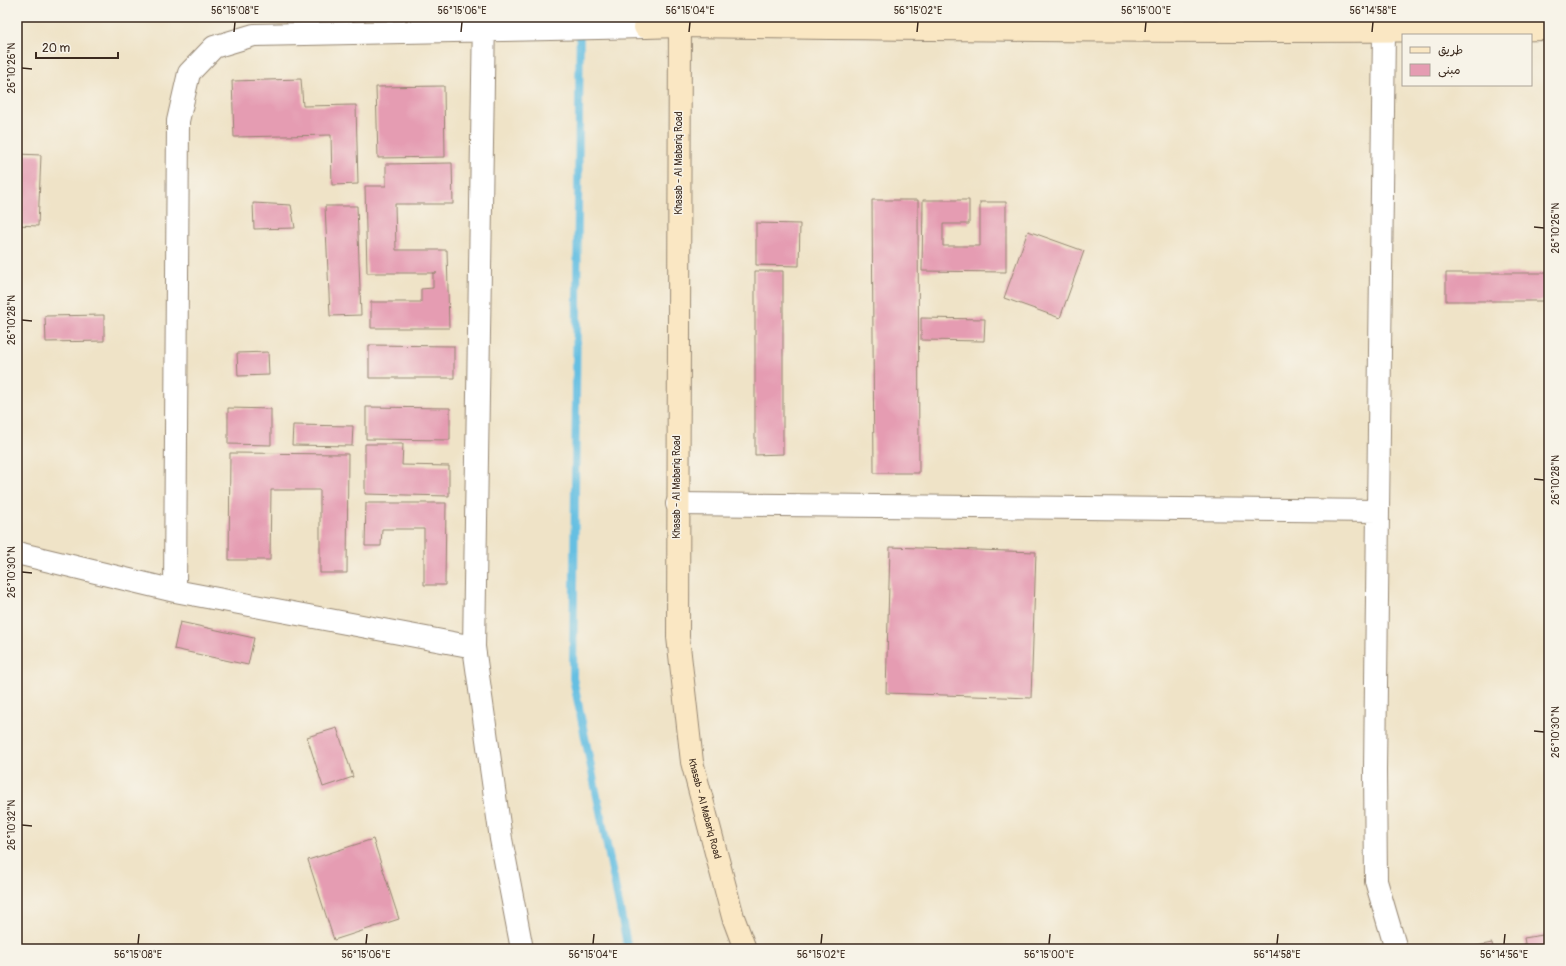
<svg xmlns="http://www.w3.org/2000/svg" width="1566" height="966" viewBox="0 0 1566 966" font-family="Pangolin,'Playpen Sans Arabic',sans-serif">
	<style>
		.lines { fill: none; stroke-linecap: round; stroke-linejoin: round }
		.stream { stroke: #65bfe2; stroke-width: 8 }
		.building { fill: #e59cb2 }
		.street-casing { stroke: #958672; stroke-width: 24 }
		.secondary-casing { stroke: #958672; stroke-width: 24 }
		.street { stroke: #fff; stroke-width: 22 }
		.secondary { stroke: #fae7c3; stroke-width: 22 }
		.ticks { fill: none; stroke: #3b2a1e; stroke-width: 1.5 }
		.labels { text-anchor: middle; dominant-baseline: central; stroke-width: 3; stroke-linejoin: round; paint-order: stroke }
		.street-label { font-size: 10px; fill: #3b2a1e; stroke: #f7f3e8 }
		.neatline { fill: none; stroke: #3b2a1e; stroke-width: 1.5 }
		.ticks-label { font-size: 10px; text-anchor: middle; fill: #3b2a1e }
	</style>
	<rect width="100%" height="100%" fill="#f7f3e8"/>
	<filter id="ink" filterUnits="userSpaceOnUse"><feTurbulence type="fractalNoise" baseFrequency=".025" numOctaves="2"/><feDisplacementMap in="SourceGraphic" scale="8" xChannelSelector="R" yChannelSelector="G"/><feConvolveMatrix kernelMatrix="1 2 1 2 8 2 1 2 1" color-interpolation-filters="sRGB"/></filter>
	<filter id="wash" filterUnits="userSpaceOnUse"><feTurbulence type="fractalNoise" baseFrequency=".012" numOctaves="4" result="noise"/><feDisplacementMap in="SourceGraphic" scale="16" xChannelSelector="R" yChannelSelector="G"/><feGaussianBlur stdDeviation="0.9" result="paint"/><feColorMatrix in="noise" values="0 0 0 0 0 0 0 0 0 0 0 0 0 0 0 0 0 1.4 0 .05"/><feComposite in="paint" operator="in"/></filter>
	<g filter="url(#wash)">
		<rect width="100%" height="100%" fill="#efe3c7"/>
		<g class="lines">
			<path class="stream" d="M580,17L573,678L628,949"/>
		</g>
		<g id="blocks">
			<path class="building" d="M301,79L303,106L356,105L358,184L332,185L331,135L234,137L232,81Z
				M444,86L445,157L378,158L376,87Z
				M17,154L41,155L38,226L17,225Z
				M452,163L453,204H395L396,250H447L449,328H371V302H421V289L433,288V273H437H367L365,186H386V164Z
				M872,200H918L919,473H874Z
				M923,200H969V224H943V246H980V202H1006V272L922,271Z
				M253,203L291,205L295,228L254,229Z
				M325,206H357L361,315L330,316Z
				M756,223L800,224L799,266L756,265Z
				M1028,231L1084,251L1060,318L1004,298Z
				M755,271H783V454L755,455Z
				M1446,273H1549V309H1547V301H1446Z
				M104,315V341L46,342L45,316Z
				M921,318L985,319L984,341L921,340Z
				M369,345L454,346V378H369Z
				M268,352L269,375L238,376L237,353Z
				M366,407L450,408V440L366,439Z
				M228,408L271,409V445L228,444Z
				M293,425L353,426L352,446L292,445Z
				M365,444H403L402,465L449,466V496L365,494Z
				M230,453L348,454L347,573H320V490H271L270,560H229Z
				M366,503H446L445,585H424V529H382L381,546H365Z
				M890,547L1036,552L1031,698L886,693Z
				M180,622L254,638L248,665L174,649Z
				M337,728L353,777L323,787L307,737Z
				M373,839L399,919L334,940L308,860Z
				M1549,934V949H1526L1524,938Z
				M1492,943L1493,949H1467V948Z"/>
		</g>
	</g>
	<g filter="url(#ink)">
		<use href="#blocks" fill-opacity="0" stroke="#958672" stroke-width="1"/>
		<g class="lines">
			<g class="street-casing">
				<path id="street" d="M484,17L474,647L501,839L522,949
					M677,504L1378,511L1375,770L1376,881L1396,949
					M1378,511L1384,31
					M17,553L175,591L474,647
					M175,591L178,121L189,73L214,47L254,35L645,27"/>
			</g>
			<g class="secondary-casing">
				<g id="secondary">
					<path id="s1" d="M680,17L678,637L692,762L733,917L745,949"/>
					<path d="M645,27L680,26C970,30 1259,33 1549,29"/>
				</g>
			</g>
			<use href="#street" class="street"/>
			<use href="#secondary" class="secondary"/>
		</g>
	</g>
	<path class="ticks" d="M234,32L235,22M461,32L462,22M689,32L690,22M917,32L918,22M1145,32L1146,22M1372,32L1373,22M22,68L32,69M1534,227L1544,228M22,320L32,321M1534,479L1544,480M22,572L32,573M1534,731L1544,732M22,825L32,826M138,944L139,934M366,944L367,934M593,944L594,934M821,944L822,934M1049,944L1050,934M1277,944L1278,934M1504,944L1505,934"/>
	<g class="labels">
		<g class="street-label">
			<text transform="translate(679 163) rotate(-90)">Khasab - Al Mabariq Road</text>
			<text transform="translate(677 487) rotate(-90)">Khasab - Al Mabariq Road</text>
			<text stroke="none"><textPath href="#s1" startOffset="794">Khasab - Al Mabariq Road</textPath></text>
		</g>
	</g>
	<rect width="1566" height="966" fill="none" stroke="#f7f3e8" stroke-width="44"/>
	<rect x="1402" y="34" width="130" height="52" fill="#f7f3e8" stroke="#aca397"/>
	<rect x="1410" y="47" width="20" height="6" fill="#fae7c3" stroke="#aca397"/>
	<text x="1438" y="54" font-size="12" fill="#3b2a1e">طريق</text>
	<rect x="1410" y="64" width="20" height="12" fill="#e59cb2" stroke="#aca397"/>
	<text x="1438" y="74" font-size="12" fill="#3b2a1e">مبنى</text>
	<path d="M36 52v6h82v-6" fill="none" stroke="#3b2a1e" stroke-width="2"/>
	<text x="42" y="52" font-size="12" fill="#3b2a1e" stroke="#f7f3e8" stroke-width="3" paint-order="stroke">20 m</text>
	<rect x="22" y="22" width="1522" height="922" class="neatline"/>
	<g class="ticks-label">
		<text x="235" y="14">56°15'08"E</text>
		<text x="462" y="14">56°15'06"E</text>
		<text x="690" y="14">56°15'04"E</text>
		<text x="918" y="14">56°15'02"E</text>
		<text x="1146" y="14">56°15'00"E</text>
		<text x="1373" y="14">56°14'58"E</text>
		<text transform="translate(11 68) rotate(-90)" y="4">26°10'26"N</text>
		<text transform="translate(1555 228) rotate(-90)" y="4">26°10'26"N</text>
		<text transform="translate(11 320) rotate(-90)" y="4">26°10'28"N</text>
		<text transform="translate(1555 480) rotate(-90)" y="4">26°10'28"N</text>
		<text transform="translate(11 572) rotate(-90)" y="4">26°10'30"N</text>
		<text transform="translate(1555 732) rotate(-90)" y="4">26°10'30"N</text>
		<text transform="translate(11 825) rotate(-90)" y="4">26°10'32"N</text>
		<text x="138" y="958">56°15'08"E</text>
		<text x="366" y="958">56°15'06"E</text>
		<text x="593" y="958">56°15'04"E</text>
		<text x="821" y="958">56°15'02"E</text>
		<text x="1049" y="958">56°15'00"E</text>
		<text x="1277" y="958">56°14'58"E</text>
		<text x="1504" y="958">56°14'56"E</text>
	</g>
</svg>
